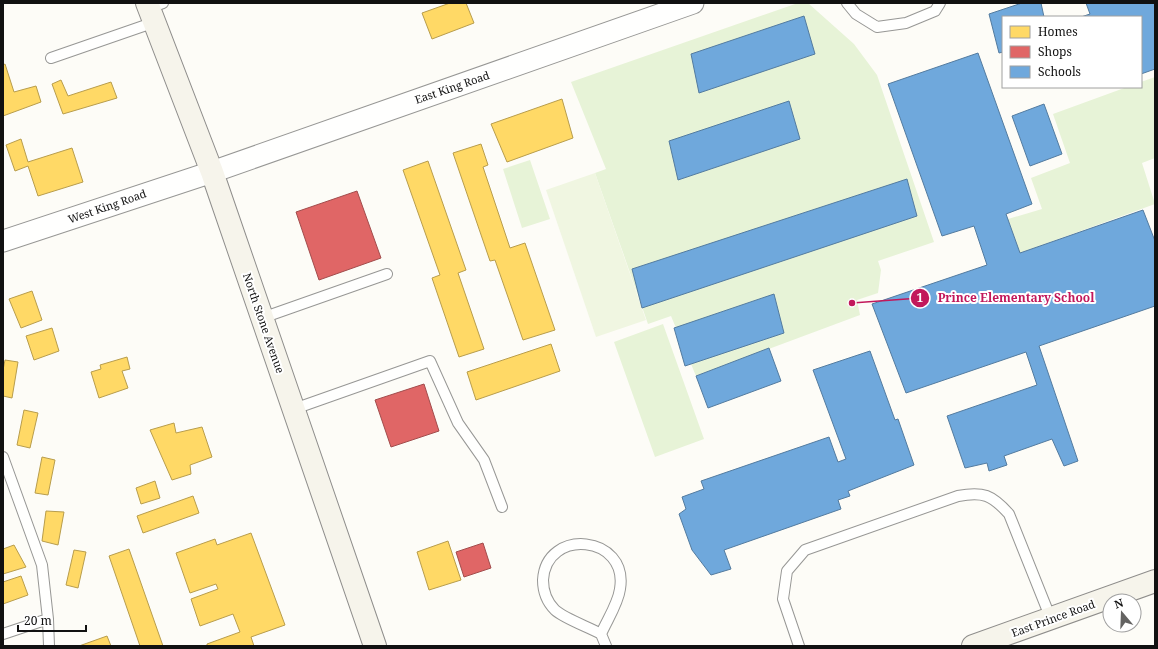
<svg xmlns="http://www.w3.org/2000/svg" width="1158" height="649" viewBox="0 0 1158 649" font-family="'Noto Serif',serif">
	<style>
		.green { fill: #e7f3d7 }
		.pitch { fill: #f0f6e1 }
		.homes { fill: #ffd966; stroke: #b89d4c }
		.shops { fill: #e06666; stroke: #a24c4c }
		.schools { fill: #6fa8dc; stroke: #537b9f }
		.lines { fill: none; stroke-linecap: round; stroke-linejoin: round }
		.lane-casing { stroke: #979795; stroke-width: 12 }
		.street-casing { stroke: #979795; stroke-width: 23 }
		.secondary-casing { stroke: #8e8d8b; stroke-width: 24 }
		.lane { stroke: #fffffe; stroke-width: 10 }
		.street { stroke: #fffffe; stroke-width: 21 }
		.secondary { stroke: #f6f4eb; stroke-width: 22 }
		.labels { text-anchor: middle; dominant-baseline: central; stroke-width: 4; stroke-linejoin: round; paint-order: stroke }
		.street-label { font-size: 11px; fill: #111; stroke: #fff }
		.leader { fill: none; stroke: #c2185b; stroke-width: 1.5 }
		.callout-dot { fill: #c2185b; stroke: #fff; stroke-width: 1.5 }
		.mark-label { font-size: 12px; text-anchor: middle; font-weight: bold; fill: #fff }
		.callout-label { font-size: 12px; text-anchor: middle; font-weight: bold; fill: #c2185b; stroke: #fff; stroke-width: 4; stroke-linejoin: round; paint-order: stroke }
	</style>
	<rect width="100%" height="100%" fill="#fdfcf7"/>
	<path class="green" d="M798,3H808L854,44L877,75L934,242L878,261L881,270L878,293L857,300L860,315L696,376L671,316L648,324L595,173L606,169L571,82Z
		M1155,77V158L1142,163L1155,204L1020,253L1008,219L1042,209L1031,178L1070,163L1053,114L1127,87H1141V82Z
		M530,160L550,219L522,228L503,169Z
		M663,324L704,439L655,457L614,342Z"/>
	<path class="pitch" d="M595,173L646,320L596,337L546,190Z"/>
	<path class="homes" d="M450,3H466L474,23L432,39L422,13Z
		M5,64L14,92L36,86L41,102L3,116V65Z
		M61,80L68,96L111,82L117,98L63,114L52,84Z
		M562,99L573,138L507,162L491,124Z
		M21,139L28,162L72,148L83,182L38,196L28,166L15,171L6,145Z
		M481,144L488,165L483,167L510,248L525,243L555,330L523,340L495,260L490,261L453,153Z
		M428,161L466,270L458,273L484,349L459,357L432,278L440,275L403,170Z
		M32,291L42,320L21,328L9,299Z
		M52,328L59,351L34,360L26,336Z
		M551,344L560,371L476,400L467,372Z
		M127,357L130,369L122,371L128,388L99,398L91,372L101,369L100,365Z
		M5,360L18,362L12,398L3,396V370Z
		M24,410L38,413L30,448L17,445Z
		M174,423L176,433L202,427L212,457L190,465L191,474L172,480L150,430Z
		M42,457L55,460L48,495L35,493Z
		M155,481L160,498L141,504L136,488Z
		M193,496L199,513L143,533L137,516Z
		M46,511L64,512L58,545L42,541Z
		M251,533L285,625L251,637L254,646H207V644L240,632L233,614L200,626L191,599L218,589L216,584L190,593L176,553L215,539L217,545Z
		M448,541L461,580L429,590L417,552Z
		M14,545L26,567L3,574V549Z
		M129,549L163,646H140L109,556Z
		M74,550L86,552L78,588L66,585Z
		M21,576L28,595L3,604V582Z
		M107,636L111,646H79Z"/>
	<path class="shops" d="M357,191L381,258L319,280L296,212Z
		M424,384L439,431L391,447L375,400Z
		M483,543L491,568L464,577L456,552Z"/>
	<path class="schools" d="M1022,3H1041L1044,17H1003V52L999,53L989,14Z
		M1086,3H1155V69L1141,74V17H1081L1090,14Z
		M804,16L815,54L699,93L691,54Z
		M978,53L1032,204L1006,214L1020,253L1143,210L1155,241V306L1039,346L1078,461L1064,466L1052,439L1004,456L1007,465L989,471L987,463L965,468L947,416L1037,385L1026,352L906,393L872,304L987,265L974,226L942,236L888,84Z
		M789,101L800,139L678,180L669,141Z
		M1044,104L1062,154L1030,166L1012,116Z
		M907,179L917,216L642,308L632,269Z
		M774,294L784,333L685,366L674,328Z
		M769,348L781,381L708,408L696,376Z
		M870,351L895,420L898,419L914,465L848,491L850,496L838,500L841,509L724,550L731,569L711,575L692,550L679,514L686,509L682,497L704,489L701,481L829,437L838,462L846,459L813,370Z"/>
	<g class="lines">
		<g class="lane-casing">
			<path id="lane" d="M847,3L856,14L877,27L906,23L935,11L940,3
				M149,8L163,3
				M51,58L155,22
				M262,318L387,274
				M294,409L430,361L458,423L484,460L502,507
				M3,457L42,565L48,619L49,646
				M3,634L48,619
				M601,634C607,620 618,604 620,589C629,535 546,527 543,580C543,592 547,602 555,610C565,619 589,627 601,634L606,646
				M799,646L783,599L787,571L805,550L958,496C983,491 992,495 1009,514L1051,619"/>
		</g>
		<g class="street-casing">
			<path id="street" d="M3,241L212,172L693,3"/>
		</g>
		<g class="secondary-casing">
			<path id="secondary" d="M147,3L212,172L375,646
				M973,646L1155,581"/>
		</g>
		<use href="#lane" class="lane"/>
		<use href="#street" class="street"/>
		<use href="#secondary" class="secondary"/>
	</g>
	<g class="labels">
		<g class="street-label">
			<text transform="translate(452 87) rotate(-19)">East King Road</text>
			<text transform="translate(107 206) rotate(-19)">West King Road</text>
			<text transform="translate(264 323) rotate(71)">North Stone Avenue</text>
			<text transform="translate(1053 618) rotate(-20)">East Prince Road</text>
		</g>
	</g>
	<path class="leader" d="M852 303L920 298"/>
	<g class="callout-dot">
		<circle cx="852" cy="303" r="4"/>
		<circle cx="920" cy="298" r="10"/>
	</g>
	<g class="mark-label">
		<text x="920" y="302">1</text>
	</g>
	<g class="callout-label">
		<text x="1016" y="302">Prince Elementary School</text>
	</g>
	<rect width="1158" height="649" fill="none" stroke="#111111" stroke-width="8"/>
	<rect x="1002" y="16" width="140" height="72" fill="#ffffff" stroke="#a0a0a0"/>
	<rect x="1010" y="26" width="20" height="12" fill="#ffd966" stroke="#a0a0a0"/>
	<text x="1038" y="36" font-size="12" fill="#111111">Homes</text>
	<rect x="1010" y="46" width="20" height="12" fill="#e06666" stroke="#a0a0a0"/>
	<text x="1038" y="56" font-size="12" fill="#111111">Shops</text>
	<rect x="1010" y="66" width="20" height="12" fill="#6fa8dc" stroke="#a0a0a0"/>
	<text x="1038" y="76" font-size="12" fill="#111111">Schools</text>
	<g transform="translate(1122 613) rotate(341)"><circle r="19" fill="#ffffff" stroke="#a0a0a0"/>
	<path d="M0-3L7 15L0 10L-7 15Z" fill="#646362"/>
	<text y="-6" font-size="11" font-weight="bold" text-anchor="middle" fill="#111111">N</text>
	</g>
	<path d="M18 625v6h68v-6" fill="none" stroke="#111111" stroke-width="2"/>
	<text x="24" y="625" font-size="12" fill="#111111" stroke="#ffffff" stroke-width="3" paint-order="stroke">20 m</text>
</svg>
